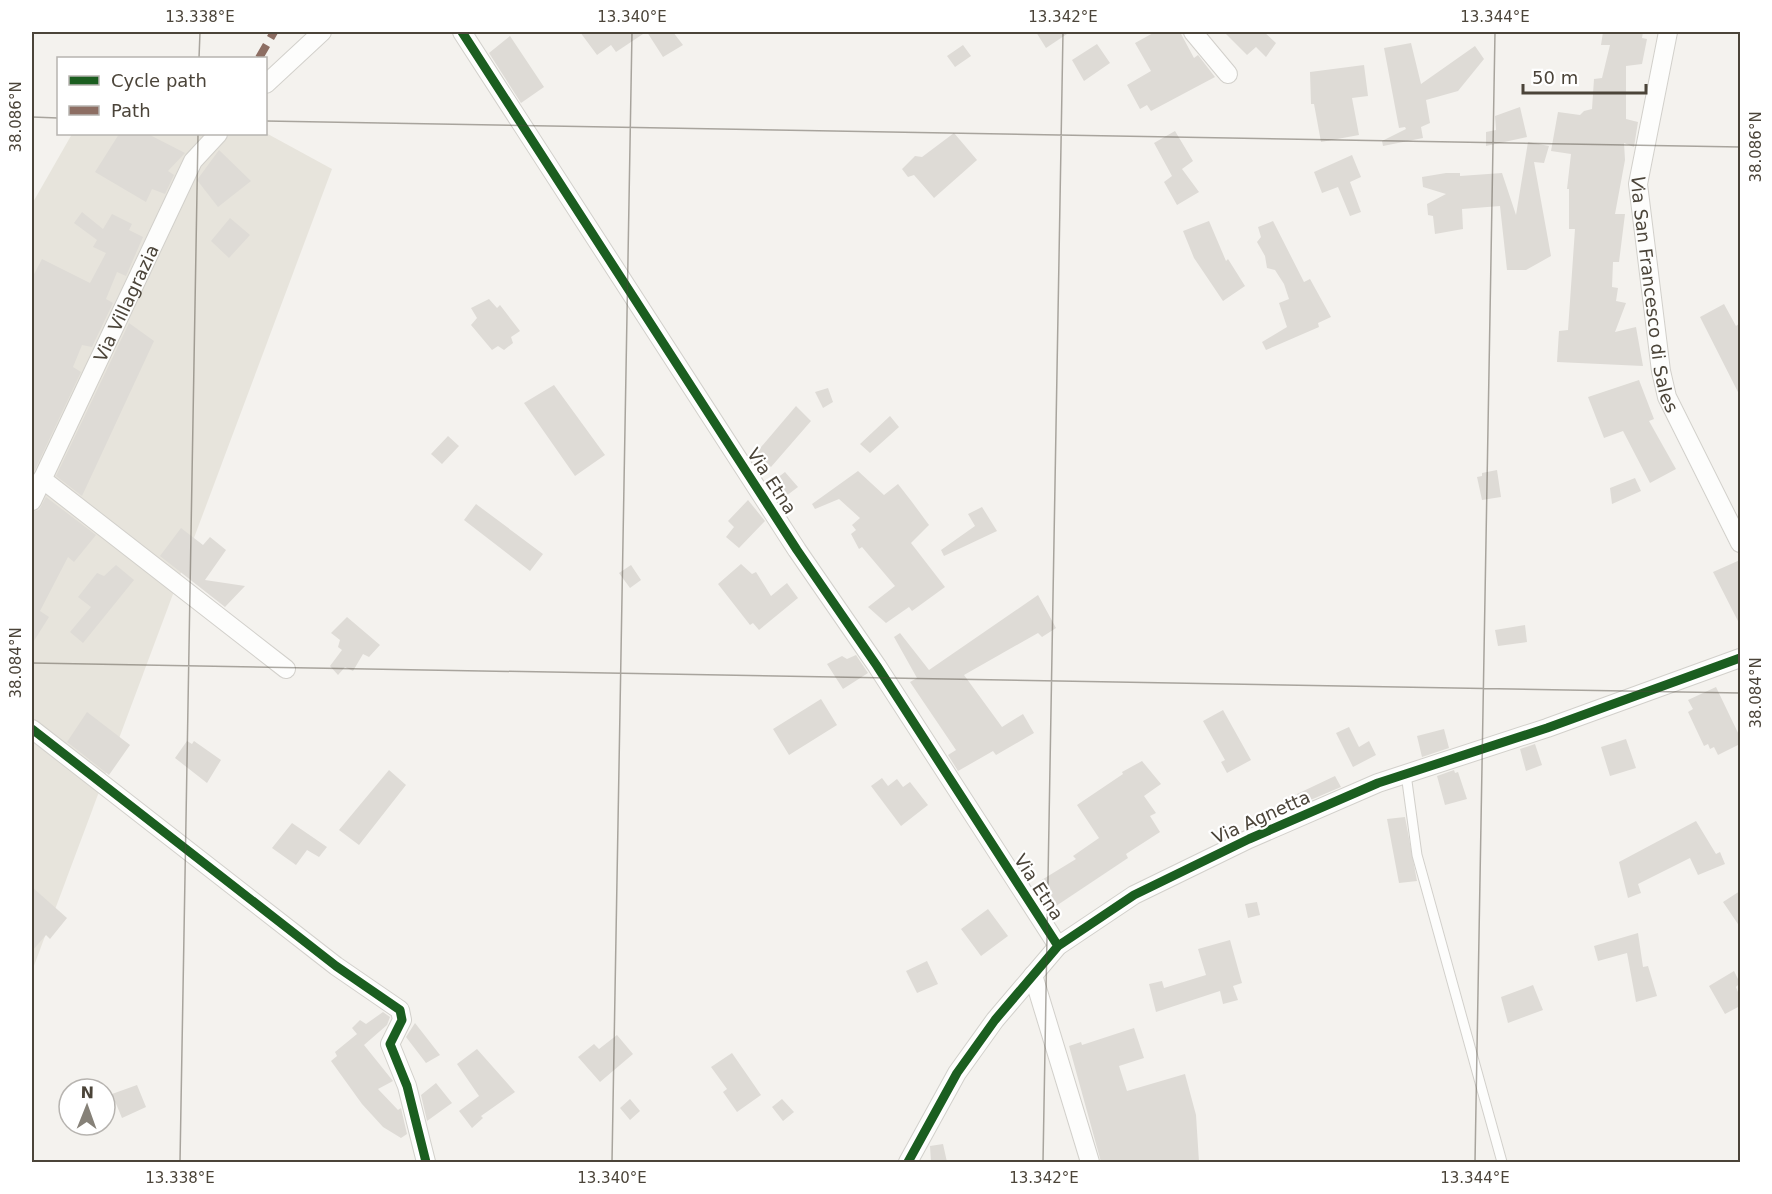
<svg xmlns="http://www.w3.org/2000/svg" width="1772" height="1194" viewBox="0 0 1772 1194" font-family="'DejaVu Sans',sans-serif">
	<style>
		.residential { fill: #e7e4dc }
		.building { fill: #dedbd6 }
		.lines { fill: none; stroke-linecap: round; stroke-linejoin: round }
		.service-casing { stroke: #d2d0cb; stroke-width: 11 }
		.minor-casing { stroke: #d2d0cb; stroke-width: 20 }
		.service { stroke: #fdfdfc; stroke-width: 9 }
		.minor { stroke: #fdfdfc; stroke-width: 18 }
		.quiet { stroke: #8d6e63; stroke-width: 8; stroke-dasharray: 15 8; stroke-linecap: butt }
		.cycleway-casing { stroke: #fff; stroke-width: 13 }
		.cycleway { stroke: #1b5e20; stroke-width: 9 }
		.ticks { fill: none; stroke: #4b4439; stroke-width: 1.5; stroke-opacity: 0.45 }
		.labels { text-anchor: middle; dominant-baseline: central; stroke-width: 4.5; stroke-linejoin: round; paint-order: stroke }
		.street-label { font-size: 18px; fill: #4b4439; stroke: #fff }
		.neatline { fill: none; stroke: #4b4439; stroke-width: 2 }
		.ticks-label { font-size: 15px; text-anchor: middle; fill: #4b4439 }
	</style>
	<rect width="100%" height="100%" fill="#f4f2ee"/>
	<path class="residential" d="M266,133L332,169L32,971V204L72,134Z"/>
	<path class="building" d="M580,32H646L616,52L611,45L597,55Z
		M647,32H673L683,45L663,57Z
		M1036,32H1070L1046,48Z
		M1155,32H1180L1194,58L1198,55L1215,77L1151,111L1147,105L1140,109L1127,85L1151,71L1135,43Z
		M1224,32H1264L1276,43L1266,57L1256,47L1247,55Z
		M1603,32H1643L1642,38L1647,39L1642,64L1626,66V119L1638,122L1634,147L1624,143L1625,160L1615,214H1625L1619,262H1613L1612,287L1618,288L1616,301L1626,303L1615,332L1636,327L1643,366L1557,362L1559,331L1568,330L1575,229H1569V189H1567L1571,154L1551,151L1558,112L1580,115L1584,111L1592,109L1594,79L1602,78L1610,45H1601Z
		M510,36L544,87L521,103L489,53Z
		M1411,43L1421,84L1475,46L1484,59L1458,91L1426,100L1430,123L1421,127L1423,138L1383,146L1382,141L1406,129L1405,127L1399,128L1384,48Z
		M1097,44L1110,63L1084,81L1072,60Z
		M963,45L971,56L955,67L947,56Z
		M1364,65L1368,96L1352,98L1359,135L1321,142L1314,104H1311L1310,72Z
		M1520,107L1527,137L1486,146V132L1496,130L1495,116Z
		M1175,131L1193,161L1182,169L1199,192L1177,205L1164,182L1172,176L1154,143Z
		M954,133L977,160L934,198L914,175L908,177L902,169L915,156L922,157Z
		M119,134H148L185,153L168,171L174,175L165,194L152,189L146,202L95,172Z
		M1528,142L1549,146L1544,163L1534,162L1551,256L1526,270H1507L1500,206L1462,209L1463,229L1435,234L1433,216L1428,215L1427,204L1446,194L1423,187L1422,177L1446,173H1460V176L1502,173L1516,215Z
		M219,150L251,181L218,207L197,180Z
		M1352,155L1361,177L1350,182L1361,212L1350,216L1338,187L1322,193L1314,172Z
		M82,212L103,229L112,214L132,224L129,230L143,237L126,276L117,272L106,299L113,303L92,347L82,345L73,367L81,372L32,476V278L42,259L90,283L106,253L93,247L97,240L74,223Z
		M230,218L250,235L229,258L211,241Z
		M1209,221L1226,261L1228,259L1245,286L1223,301L1194,258L1183,231Z
		M1273,221L1304,282L1310,279L1331,317L1318,323L1319,327L1266,350L1262,342L1287,327L1279,303L1289,299L1284,284L1275,270L1267,268L1265,256L1257,242L1261,237L1258,227Z
		M489,299L497,308L500,305L520,331L511,337L513,343L504,350L498,346L492,350L471,325L477,318L471,308Z
		M1724,304L1736,326L1740,323V396L1700,317Z
		M129,323L154,341L82,496L56,476Z
		M1639,380L1654,419L1649,421L1676,469L1650,483L1623,431L1604,438L1588,397Z
		M554,385L605,455L575,476L524,403Z
		M828,388L833,402L823,408L815,392Z
		M796,406L811,421L771,467L756,453Z
		M890,416L899,427L870,453L860,444Z
		M448,436L459,446L442,464L431,454Z
		M1497,470L1501,497L1482,500L1477,477L1482,476V473Z
		M858,471L884,495L898,484L912,502L929,525L911,543L945,587L912,611L909,607L886,623L868,607L895,586L862,547L859,549L851,534L856,530L852,525L860,518L839,499L815,509L812,504Z
		M785,472L798,487L786,496L773,481Z
		M1635,478L1641,491L1612,504L1610,488Z
		M46,497L96,535L74,562L68,557L40,611L49,617L32,644V512L39,510Z
		M748,500L765,521L739,548L726,537L734,527L728,521Z
		M476,504L543,554L530,571L464,520Z
		M982,507L997,531L944,556L941,550L975,526L968,514Z
		M181,528L203,545L210,537L226,550L205,580L245,586L225,607L160,556Z
		M1740,560V625L1713,572Z
		M741,564L752,574L756,572L771,596L787,583L798,598L759,630L753,623L750,625L718,584Z
		M116,565L134,580L83,643L70,632L91,607L78,597L97,573L104,576Z
		M631,565L641,580L630,588L619,573Z
		M1038,595L1056,628L1042,637L1038,633L964,675L1002,727L1023,714L1034,733L996,755L993,751L958,771L948,755L956,750L910,682L917,678L894,637L900,633L929,670Z
		M347,617L380,645L369,657L363,654L353,671L345,667L338,675L330,666L342,650L338,647L340,640L331,633Z
		M1525,625L1527,642L1498,646L1495,630Z
		M856,655L868,673L843,689L827,664L842,656L847,659Z
		M1716,687L1740,737V744L1718,755L1714,747L1710,749L1708,744L1704,746L1688,712L1693,709L1688,700Z
		M821,699L837,725L789,755L773,729Z
		M1223,710L1251,760L1227,773L1221,762L1225,760L1203,721Z
		M87,712L130,745L109,775L67,742Z
		M1349,727L1359,747L1369,741L1376,755L1353,767L1336,733Z
		M1444,729L1449,748L1422,757L1417,736Z
		M1626,739L1636,768L1610,776L1601,747Z
		M187,741L192,744L194,741L221,760L207,783L175,758Z
		M1535,744L1542,765L1526,771L1520,749Z
		M1142,761L1161,784L1144,796L1156,813L1150,816L1160,832L1126,854L1128,858L1056,906L1040,881L1076,859L1073,856L1099,838L1077,805L1123,774L1122,772Z
		M389,770L406,785L359,845L339,830Z
		M1454,770L1455,773L1458,772L1467,799L1445,805L1437,776Z
		M1335,776L1341,787L1301,804L1297,794Z
		M882,778L888,786L897,779L903,787L910,782L928,805L901,826L871,786Z
		M1405,817L1417,881L1399,883L1387,819Z
		M1696,821L1716,854L1720,852L1725,864L1698,875L1690,858L1638,884L1641,893L1628,898L1619,862Z
		M292,823L327,847L319,857L307,850L296,865L272,848Z
		M32,887L67,918L50,939L46,935L32,951Z
		M1740,891V927L1723,902Z
		M1257,902L1260,915L1248,918L1245,904Z
		M988,909L1008,936L981,956L961,929Z
		M1638,933L1643,967L1648,966L1657,996L1636,1002L1627,953L1598,961L1594,946Z
		M1230,940L1242,983L1233,986L1238,1000L1223,1004L1220,991L1156,1012L1149,984L1162,981L1164,988L1206,975L1198,949Z
		M927,961L938,984L917,993L906,971Z
		M1734,971L1740,983L1736,987L1740,997V1006L1725,1014L1709,986Z
		M1533,985L1543,1010L1508,1023L1501,997Z
		M383,1012L390,1017L387,1025L364,1045L393,1081L378,1089L398,1110L401,1108L407,1134L401,1138L383,1127L362,1104L331,1061L337,1056L335,1052L357,1034L352,1028L360,1020L366,1024Z
		M415,1023L440,1055L426,1063L406,1037Z
		M1134,1028L1144,1058L1119,1066L1127,1091L1185,1074L1196,1115L1199,1162H1101L1069,1046L1081,1042L1082,1045Z
		M617,1035L633,1054L600,1082L578,1057L594,1044L599,1049Z
		M477,1049L515,1092L481,1116L483,1118L472,1128L459,1111L479,1096L457,1064Z
		M732,1053L761,1095L737,1112L723,1092L727,1089L711,1067Z
		M436,1083L452,1103L427,1121L421,1095Z
		M137,1085L146,1107L122,1118L112,1094Z
		M630,1099L640,1111L630,1120L620,1108Z
		M782,1099L794,1112L783,1121L772,1107Z
		M943,1144L947,1162H931L930,1146Z"/>
	<g class="lines">
		<g class="service-casing">
			<path id="service" d="M1406,774L1417,855L1502,1162"/>
		</g>
		<g class="minor-casing">
			<g id="minor">
				<path d="M462,32L797,550L877,666L1058,946"/>
				<path d="M1193,32L1228,74"/>
				<path id="s1" d="M1668,32L1638,184L1661,371L1667,397L1740,543"/>
				<path d="M266,84L322,32"/>
				<path d="M42,479L286,669"/>
				<path id="s2" d="M32,501L193,161L218,134"/>
				<path d="M32,729L336,966L400,1010L402,1020L390,1044L407,1086L426,1162"/>
				<path d="M1033,975L1090,1162"/>
				<path d="M908,1162L957,1073L995,1020L1058,946L1134,895L1249,839L1378,783L1547,728L1740,658"/>
			</g>
		</g>
		<use href="#service" class="service"/>
		<use href="#minor" class="minor"/>
		<path class="quiet" d="M259,58L274,32"/>
		<g class="cycleway-casing">
			<path id="cycleway" d="M462,32L797,550L877,666L1058,946
				M32,729L336,966L400,1010L402,1020L390,1044L407,1086L426,1162
				M908,1162L957,1073L995,1020L1058,946L1134,895L1249,839L1378,783L1547,728L1740,658"/>
		</g>
		<use href="#cycleway" class="cycleway"/>
	</g>
	<path class="ticks" d="M199,58L200,32M32,117L58,118M266,121L1740,147M32,663L1740,693M180,1162L198,134M612,1162L632,32M1043,1162L1063,32M1475,1162L1495,32"/>
	<g class="labels">
		<g class="street-label">
			<text stroke="none"><textPath href="#s1" startOffset="266">Via San Francesco di Sales</textPath></text>
			<text stroke="none"><textPath href="#s2" startOffset="219">Via Villagrazia</textPath></text>
			<text transform="translate(772 481) rotate(57)">Via Etna</text>
			<text transform="translate(1261 817) rotate(-24)">Via Agnetta</text>
			<text transform="translate(1039 887) rotate(57)">Via Etna</text>
		</g>
	</g>
	<rect width="1772" height="1194" fill="none" stroke="#ffffff" stroke-width="66"/>
	<rect x="57" y="57" width="210" height="78" fill="#ffffff" stroke="#b7b4b0" stroke-width="1.5"/>
	<rect x="69" y="76" width="30" height="9" fill="#1b5e20" stroke="#b7b4b0" stroke-width="1.5"/>
	<text x="111" y="87" font-size="18" fill="#4b4439">Cycle path</text>
	<rect x="69" y="106" width="30" height="9" fill="#8d6e63" stroke="#b7b4b0" stroke-width="1.5"/>
	<text x="111" y="117" font-size="18" fill="#4b4439">Path</text>
	<g transform="translate(87 1107) rotate(1)"><circle r="28" fill="#ffffff" stroke="#b7b4b0" stroke-width="1.5"/>
	<path d="M0-4.5L10 22L0 15L-10 22Z" fill="#868178"/>
	<text y="-9" font-size="16" font-weight="bold" text-anchor="middle" fill="#4b4439">N</text>
	</g>
	<path d="M1523 84v9h123v-9" fill="none" stroke="#4b4439" stroke-width="3"/>
	<text x="1532" y="84" font-size="18" fill="#4b4439" stroke="#ffffff" stroke-width="4.5" paint-order="stroke">50 m</text>
	<rect x="33" y="33" width="1706" height="1128" class="neatline"/>
	<g class="ticks-label">
		<text x="200" y="22">13.338°E</text>
		<text x="632" y="22">13.340°E</text>
		<text x="1063" y="22">13.342°E</text>
		<text x="1495" y="22">13.344°E</text>
		<text transform="translate(16 117) rotate(-90)" y="5">38.086°N</text>
		<text transform="translate(1756 147) rotate(-90)" y="5">38.086°N</text>
		<text transform="translate(16 663) rotate(-90)" y="5">38.084°N</text>
		<text transform="translate(1756 693) rotate(-90)" y="5">38.084°N</text>
		<text x="180" y="1183">13.338°E</text>
		<text x="612" y="1183">13.340°E</text>
		<text x="1044" y="1183">13.342°E</text>
		<text x="1475" y="1183">13.344°E</text>
	</g>
</svg>
